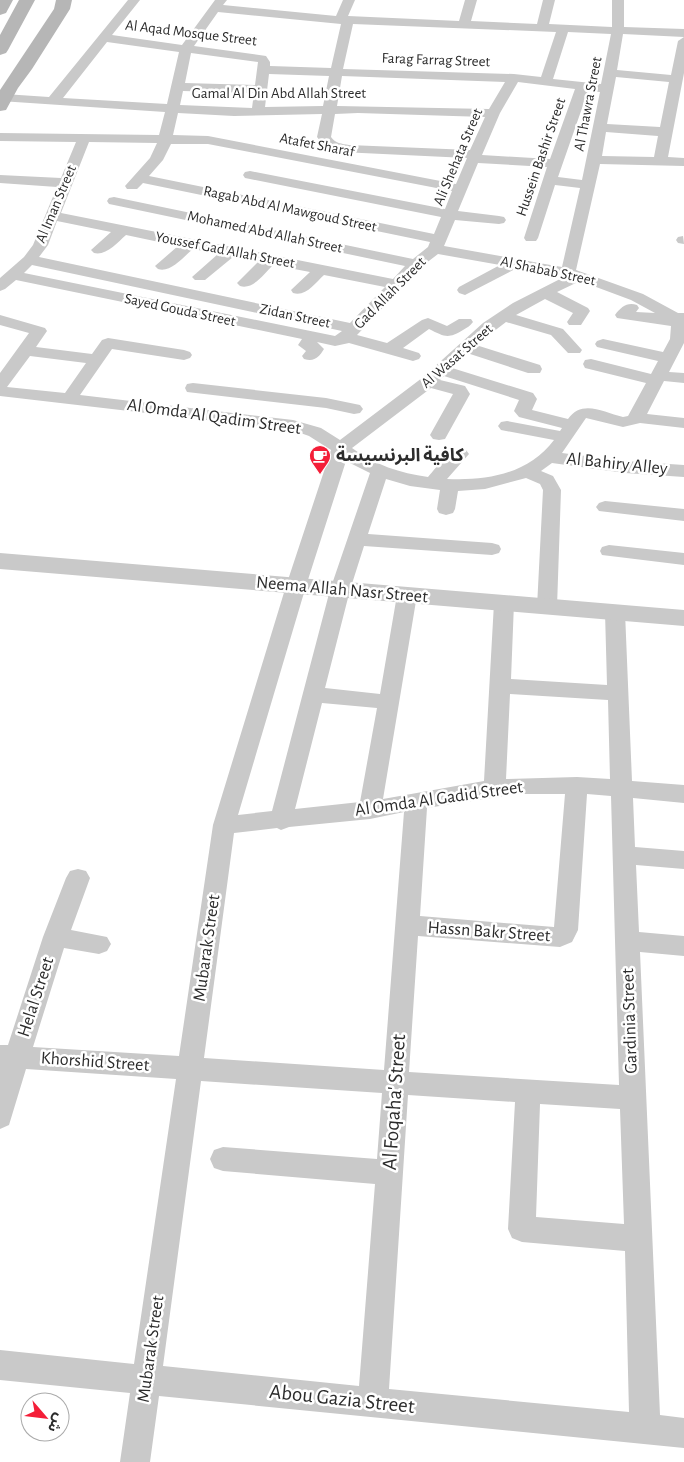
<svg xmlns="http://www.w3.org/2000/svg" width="684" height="1462" viewBox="0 0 684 1462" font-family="'Alegreya Sans','Noto Sans Arabic',sans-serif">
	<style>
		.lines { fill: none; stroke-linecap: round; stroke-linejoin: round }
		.minor { fill: #c9c9c9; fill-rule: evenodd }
		.tertiary { fill: #c9c9c9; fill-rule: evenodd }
		.secondary { fill: #b6b6b6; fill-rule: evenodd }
		.labels { text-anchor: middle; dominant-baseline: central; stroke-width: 5; stroke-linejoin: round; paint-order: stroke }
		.far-street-label { font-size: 15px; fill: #2c2c2c; stroke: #fff }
		.street-label { font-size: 18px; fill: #2c2c2c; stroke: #fff }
		.poi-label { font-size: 18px; font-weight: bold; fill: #2c2c2c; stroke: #fff; text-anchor: start }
		.near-street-label { font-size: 21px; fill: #2c2c2c; stroke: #fff }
	</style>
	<rect width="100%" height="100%" fill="#fff"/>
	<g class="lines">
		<path class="minor" d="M128,0H140L112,35L182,45L215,0H227L223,5L336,16L343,0H355L348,16L459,21L465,0H477L471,21L537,24L543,0H555L549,24L612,27V0H624V27L684,29V37L623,34L617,70L671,75L678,41L684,37V73L668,157L684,158V166L600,164L576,270L643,294L678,313H684V343L669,372L684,373V383L664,381L647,414L684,418V428L640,423L623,427L586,418L562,453L625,461L684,465V477L625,473L552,463L541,471L553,476L561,490L557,607L554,612L547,614L540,612L537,607L543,490L540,484L526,478L485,489L458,491L455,509L453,513L446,515L439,513L437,509L440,490L410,486L386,479L368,534L492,543L499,545L501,549L499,553L492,555L364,546L350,590L325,688L380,694L397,595L400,590L407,588L414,590L417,595L383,799L484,781L494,603L497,598L504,596L511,598L514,603L511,679L607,685L605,612L608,607L615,605L622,607L625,612L632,781L684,785V803L633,798L635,847L684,851V869L636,865L639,932L684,936V956L640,952L660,1415L684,1418V1448L159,1396L150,1462H120L130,1393L0,1380V1350L134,1364L176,1079L26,1069L9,1125L0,1129V1045H8L43,937L66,878L70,871L78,869L86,871L90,878L71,930L107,937L111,944L107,951L99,954L64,948L33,1047L179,1056L213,825L286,586L331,450L309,436L292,430L0,396V373L29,333L0,325V315L45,328L47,331L36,347L92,354L102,340L108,338L184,350L190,352L192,355L190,358L184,360L112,349L80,395L293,420L321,428L340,440L422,378L483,323L513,303L564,277L517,268L465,295L459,293L457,290L459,287L500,265L438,254L421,267L357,335L387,343L422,320L428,318L447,326L459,319H471L473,322C470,326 468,327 463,330C448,339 445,337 429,329L403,348L419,353L421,356L419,359L413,361L349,343L335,346L317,342L324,349C319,357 315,362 304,359L302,356L306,351L298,345L302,339L16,280L5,289L0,291V278L24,257L33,245L57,187L0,183V175L61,178L76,142L0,141V133L159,135L165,112L0,101V95L4,94L49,97ZM218,12L341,24L331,68L270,66V62L266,56L194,46ZM353,24L556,32L541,77L514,74L343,69ZM568,32L611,34L601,84L553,79ZM107,42L179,52L167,104L63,98ZM191,53L258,62L255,85L185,83ZM269,74L329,76L323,106L265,107ZM342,76L505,82L489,109L337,106ZM616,77L669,82L660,127L607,124ZM518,82L575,89L550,159L482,155L500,113ZM183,91L254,93L252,108L180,105ZM588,91L600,92L582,180L558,177ZM178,113L234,116L322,114L317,137L326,148L341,152L467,158L456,184L208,136L173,135ZM358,113L485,117L470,150L349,145C342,144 335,143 331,137L335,114ZM606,132L658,136L654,157L602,156ZM89,142L157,143L150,158L125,186L127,189H137L143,183L430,242L428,247L413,259L114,197L109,198L107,201L109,204L114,205L405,266L393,279L61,213ZM171,144H208L452,191L445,209L250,171L245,172L243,175L245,178L250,179L441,217L434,234L149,176L163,160ZM478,163L547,167L524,238L526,241H536L538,238L555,185L580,188L562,267L444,246L455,220L499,224L504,223L506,220L504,217L499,216L458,211ZM57,221L111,232L91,250L94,253C106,256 117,243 126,235L178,246L155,266L158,269C171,273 183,257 193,249L218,254L192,277L195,280H205L233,257L258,262L237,283L240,286C253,290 264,274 273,265L310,272L291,290L293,293C306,297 315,283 324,275L385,287L350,323L39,257L48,245ZM32,265L342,331L335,336L24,273ZM580,281L631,300L655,313L636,312L639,308L637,305C627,302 621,307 615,315L617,318L671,326L670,339L663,352L603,339L597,341L595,344L597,347L658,361L651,374L591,359L585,360L583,364L585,368L646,383L628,416L623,417C603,412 582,399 568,419L532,410L537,399L533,393L452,368L467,353L528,373H540L542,369L540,365L476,345L506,322L551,335L568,353H580L582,350L563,329L516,315L545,299L573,313L567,322L569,325H581L590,311L588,308L557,292ZM30,356L86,363L65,393L7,387ZM444,376L519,400L514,411L519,417L562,428L560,431L507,421L501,422L498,426L501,430L554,440C529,474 486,481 447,479L469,454L466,450C450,446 438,466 428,477C400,473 375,465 352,448L431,388L453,394L430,435L433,439L439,440L445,439L470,394L465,386L440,380ZM346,461L370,473L330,590L272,811L238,815L306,586ZM510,694L608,700L610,779L577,777L506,779ZM322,703L377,708L360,802L295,809ZM516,794H565L554,927L420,916L427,808ZM587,794L611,796L619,1085L409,1072L418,936L560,947L572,942L578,930ZM404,812L384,1070L204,1058L234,833L277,828L281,830L289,827L370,819ZM201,1081L382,1093L377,1159L223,1147L214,1150L210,1159L214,1168L223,1171L375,1184L359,1386L163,1366ZM408,1095L515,1102L508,1229L512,1238L522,1242L625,1251L629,1412L389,1389ZM540,1104L620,1109L624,1224L536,1217Z
			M683,236L684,244L678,243L676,240L678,237Z
			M193,383L326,398L360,405L363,409L360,413L354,414L326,408L187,392L185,388L187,384Z
			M605,501L684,509V521L599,511L596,507L599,503Z
			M609,545L684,553V565L602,555L600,551L602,547Z"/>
		<path class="tertiary" d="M0,553L684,610V626L0,569Z"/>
		<path class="secondary" d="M0,0H13L6,13L0,15Z
			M19,0H35L8,50L6,53L0,55V35Z
			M56,0H72L70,9L32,69L18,88L6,110L0,111V90L54,9Z"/>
	</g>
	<defs>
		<g id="cafe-pin" transform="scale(1.125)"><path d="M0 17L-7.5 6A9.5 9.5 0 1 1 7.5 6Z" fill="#f41e38" stroke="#fff"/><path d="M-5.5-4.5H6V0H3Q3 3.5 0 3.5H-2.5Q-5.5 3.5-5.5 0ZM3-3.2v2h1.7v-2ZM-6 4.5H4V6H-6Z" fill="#fff"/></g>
	</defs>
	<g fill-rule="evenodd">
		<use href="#cafe-pin" x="320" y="456"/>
	</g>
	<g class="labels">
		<g class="far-street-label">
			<text transform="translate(191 33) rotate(7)">Al Aqad Mosque Street</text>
			<text transform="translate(436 60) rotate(2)">Farag Farrag Street</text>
			<text x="279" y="93">Gamal Al Din Abd Allah Street</text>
			<text transform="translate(588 104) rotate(-79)">Al Thawra Street</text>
			<text transform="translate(317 145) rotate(11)">Atafet Sharaf</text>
			<text transform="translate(458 157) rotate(-67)">Ali Shehata Street</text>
			<text transform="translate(541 157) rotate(-71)">Hussein Bashir Street</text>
			<text transform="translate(56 204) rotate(-67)">Al Iman Street</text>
			<text transform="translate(290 209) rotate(12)">Ragab Abd Al Mawgoud Street</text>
			<text transform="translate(265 232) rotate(12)">Mohamed Abd Allah Street</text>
			<text transform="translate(225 250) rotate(11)">Youssef Gad Allah Street</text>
			<text transform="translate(548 271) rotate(12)">Al Shabab Street</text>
			<text transform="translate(390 293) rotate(-45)">Gad Allah Street</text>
			<text transform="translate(180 310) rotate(12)">Sayed Gouda Street</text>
			<text transform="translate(295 316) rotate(12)">Zidan Street</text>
			<text transform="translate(457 356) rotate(-41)">Al Wasat Street</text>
		</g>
		<g class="street-label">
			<text transform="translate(214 417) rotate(8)">Al Omda Al Qadim Street</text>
			<text transform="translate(617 464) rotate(6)">Al Bahiry Alley</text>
			<text transform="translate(342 590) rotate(5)">Neema Allah Nasr Street</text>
			<text transform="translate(439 799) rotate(-8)">Al Omda Al Gadid Street</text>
			<text transform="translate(489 932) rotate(4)">Hassn Bakr Street</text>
			<text transform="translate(207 948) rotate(-82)">Mubarak Street</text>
			<text transform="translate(36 997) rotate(-72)">Helal Street</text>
			<text transform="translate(630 1021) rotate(-92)">Gardinia Street</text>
			<text transform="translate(95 1062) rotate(4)">Khorshid Street</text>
			<text transform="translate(151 1349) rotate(-82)">Mubarak Street</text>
		</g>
		<g class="poi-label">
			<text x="336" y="456">كافية البرنسيسة</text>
		</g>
		<g class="near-street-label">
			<text transform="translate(394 1102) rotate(-86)">Al Foqaha' Street</text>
			<text transform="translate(342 1399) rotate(6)">Abou Gazia Street</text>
		</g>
	</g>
	<g transform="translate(45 1417) rotate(118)"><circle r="24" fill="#ffffff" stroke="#ababab"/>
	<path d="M0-4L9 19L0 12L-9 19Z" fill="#f41e38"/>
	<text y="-8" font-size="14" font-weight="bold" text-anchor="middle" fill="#2c2c2c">ش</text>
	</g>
</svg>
